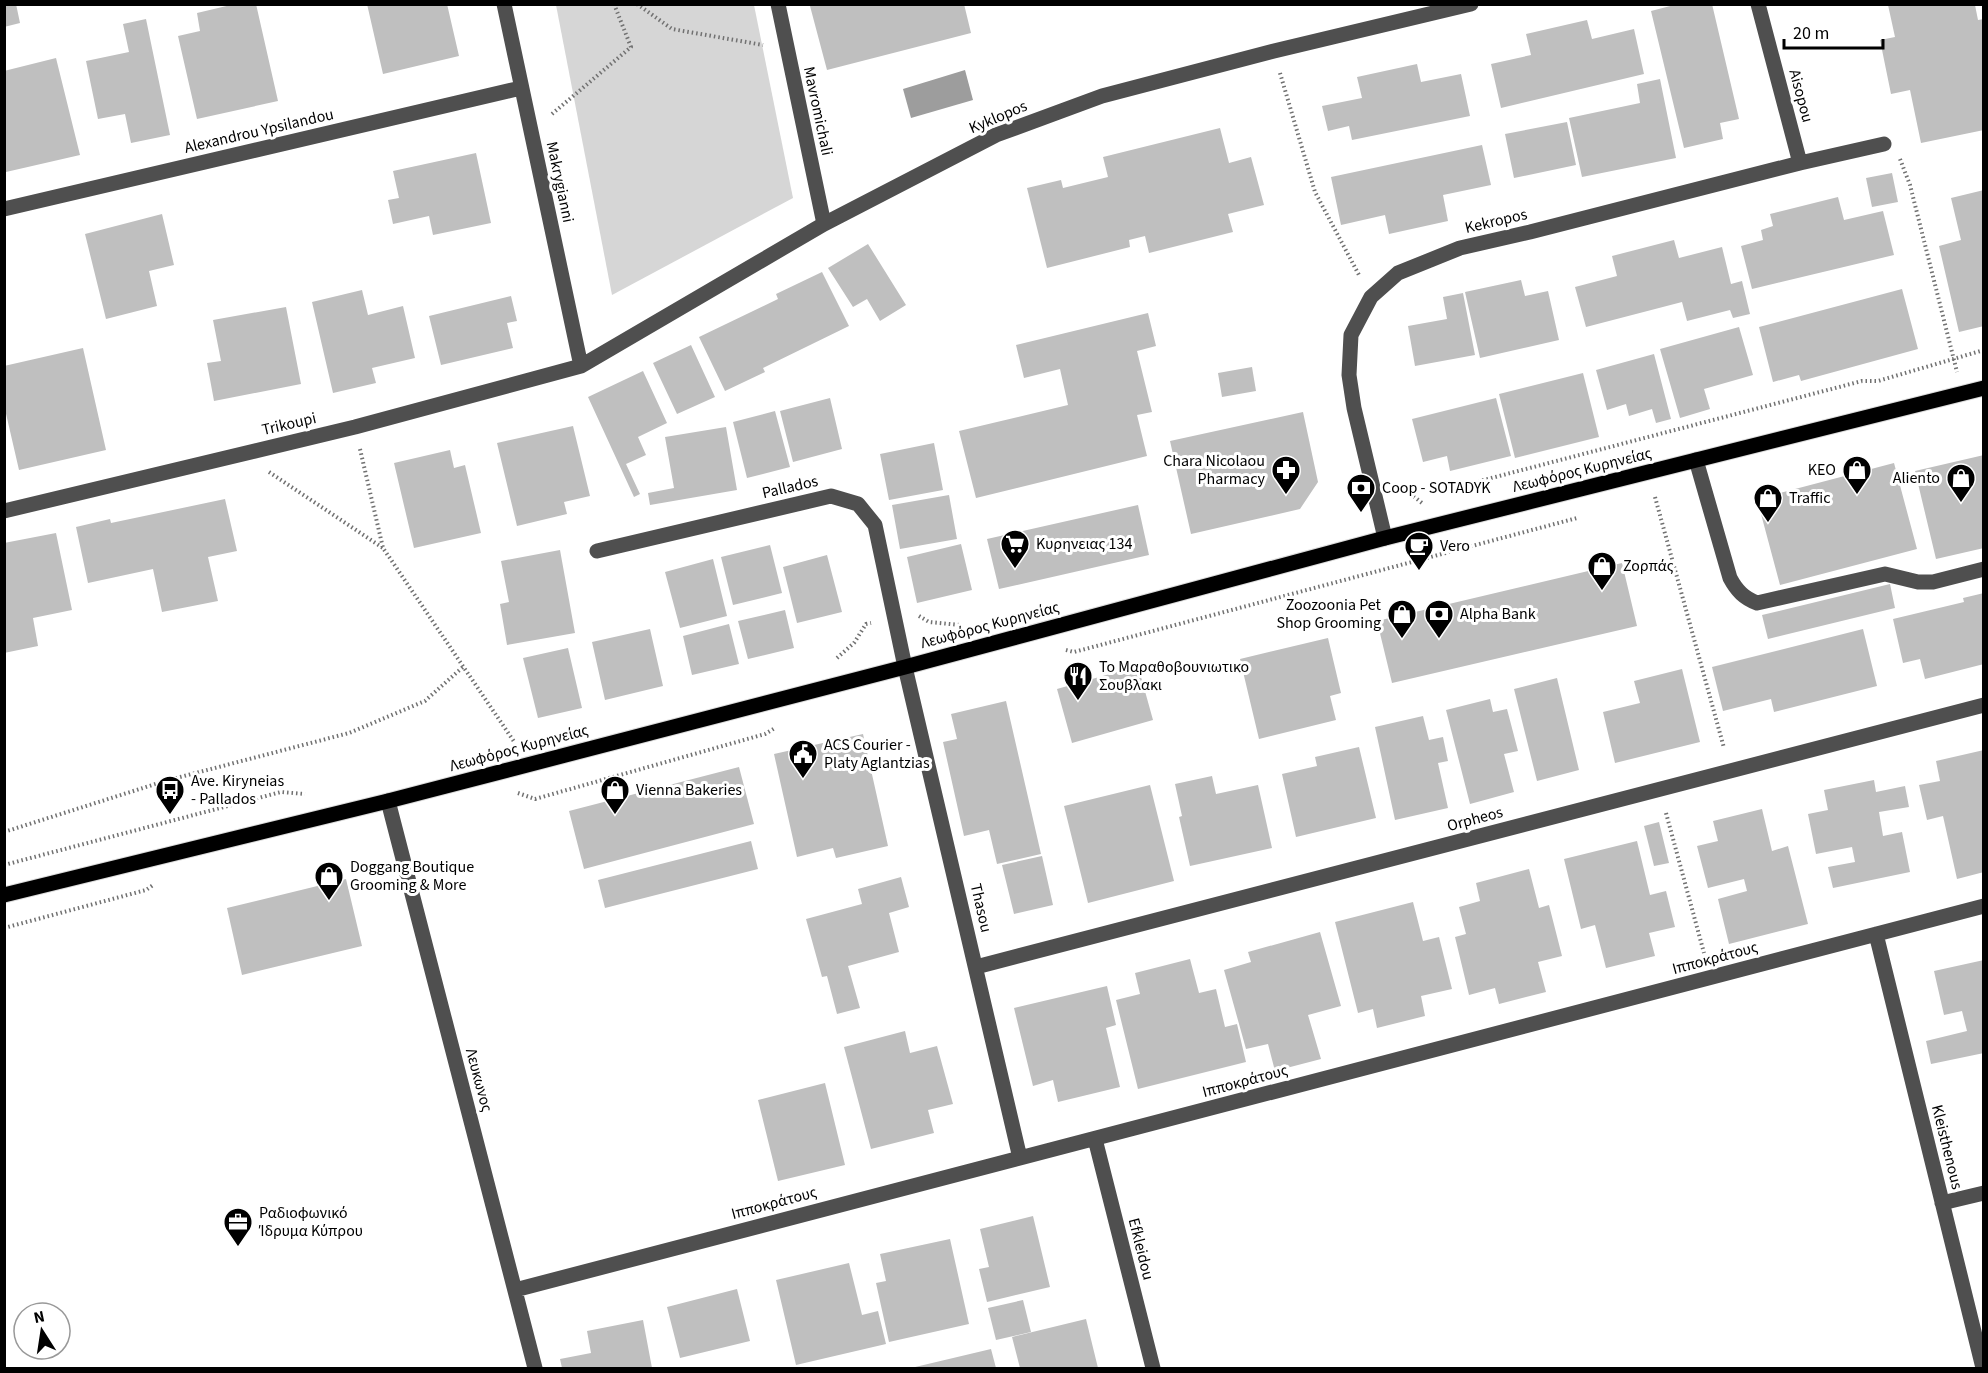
<svg xmlns="http://www.w3.org/2000/svg" width="1988" height="1373" viewBox="0 0 1988 1373" font-family="'Source Sans 3',sans-serif">
	<style>
		.green { fill: #d6d6d6 }
		.water { fill: #9d9d9d }
		.building { fill: #bfbfbf }
		.lines { fill: none; stroke-linecap: round; stroke-linejoin: round }
		.major-casing { stroke: #dbdbdb; stroke-width: 17 }
		.path { stroke: #717171; stroke-width: 4; stroke-dasharray: 1.5 3; stroke-linecap: butt }
		.minor { stroke: #4f4f4f; stroke-width: 15 }
		.major { stroke: #000; stroke-width: 15 }
		.labels { text-anchor: middle; dominant-baseline: central; stroke-width: 6; stroke-linejoin: round; paint-order: stroke }
		.street-label { font-size: 16px; fill: #000; stroke: #fff }
		.poi-label { font-size: 16px; fill: #000; stroke: #fff; text-anchor: start }
	</style>
	<rect width="100%" height="100%" fill="#fff"/>
	<path class="green" d="M556,5H754L793,198L612,295Z"/>
	<path class="water" d="M965,70L973,100L911,118L903,89Z"/>
	<path class="building" d="M4,4H16L20,23L4,27Z
		M235,4H256L278,101L197,119L178,36L200,31L197,13Z
		M367,4H447L459,56L383,74Z
		M814,4H964L971,33L827,70L810,6Z
		M1678,4H1712L1739,119L1720,123L1723,139L1684,148L1651,11Z
		M1888,5H1975L1978,20L1984,19V130L1921,143L1910,90L1891,94L1880,40L1895,37Z
		M146,19L170,135L131,143L125,114L98,119L86,61L129,52L123,24Z
		M1587,20L1592,39L1634,29L1644,74L1501,108L1491,64L1531,55L1526,34Z
		M56,58L80,155L6,172L4,165V71Z
		M1417,64L1421,82L1461,74L1470,116L1352,140L1349,126L1328,131L1322,106L1362,98L1357,77Z
		M1660,79L1676,158L1582,177L1569,118L1640,103L1637,84Z
		M1567,122L1576,165L1514,178L1505,134Z
		M1220,128L1229,163L1251,157L1264,205L1228,214L1233,232L1149,253L1145,236L1129,240L1130,247L1047,268L1027,188L1061,180L1063,188L1108,177L1103,157Z
		M1482,145L1491,185L1443,195L1448,221L1389,234L1385,215L1341,225L1331,177Z
		M476,153L491,223L433,235L429,216L393,224L388,200L399,198L393,171Z
		M1892,173L1898,202L1872,207L1866,178Z
		M1984,190V326L1959,332L1939,246L1961,240L1951,198Z
		M1838,197L1844,220L1883,211L1894,255L1752,289L1741,246L1763,240L1761,230L1773,226L1770,214Z
		M162,214L174,265L149,271L157,306L106,319L85,234Z
		M1674,240L1679,258L1722,247L1731,284L1742,281L1750,314L1733,318L1730,310L1687,321L1682,302L1586,327L1575,287L1617,276L1612,256Z
		M868,244L906,305L880,321L867,299L853,307L828,268Z
		M822,272L849,326L763,368L765,372L725,391L699,337L778,299L776,294Z
		M1521,280L1525,296L1548,291L1559,340L1480,358L1465,292Z
		M1902,289L1918,349L1801,381L1799,375L1773,382L1759,327Z
		M362,290L368,315L403,306L415,358L372,368L376,383L333,393L312,302Z
		M1463,293L1475,355L1415,366L1408,326L1447,319L1443,297Z
		M511,296L517,321L507,323L513,348L441,365L429,316Z
		M286,307L301,384L214,401L207,363L221,361L213,320Z
		M1148,313L1156,346L1137,351L1152,412L1137,415L1147,456L976,498L959,431L1068,405L1060,369L1024,378L1016,345Z
		M1739,327L1753,375L1704,389L1710,409L1680,418L1660,349Z
		M691,345L715,397L677,414L653,363Z
		M83,348L106,450L19,470L4,405V366Z
		M1654,354L1671,419L1656,423L1652,409L1629,416L1626,404L1607,410L1596,370Z
		M1252,367L1256,391L1222,397L1218,373Z
		M643,371L667,423L638,437L646,455L626,464L640,494L634,497L588,397Z
		M1583,373L1599,437L1515,458L1499,394Z
		M830,398L842,449L793,462L780,411Z
		M1496,398L1511,456L1450,471L1447,456L1423,462L1412,419Z
		M775,411L790,467L747,478L733,422Z
		M1303,412L1318,482L1300,509L1191,534L1170,441Z
		M573,426L590,496L564,502L567,514L517,526L497,443Z
		M726,427L737,490L650,505L648,493L674,488L665,437Z
		M934,443L943,490L889,500L880,454Z
		M450,450L454,468L465,465L481,533L414,548L394,463Z
		M1984,455V548L1936,559L1915,471Z
		M1894,463L1917,549L1780,585L1757,499Z
		M949,495L957,539L900,549L892,505Z
		M225,499L237,551L208,557L218,601L162,612L153,569L88,583L76,527L110,519L111,523Z
		M1138,505L1149,555L999,589L987,539Z
		M56,533L72,610L33,618L38,646L4,653V543Z
		M961,544L972,590L917,603L907,557Z
		M770,545L782,593L733,605L721,557Z
		M560,550L575,633L507,645L500,604L509,602L501,561Z
		M827,555L842,612L797,623L783,567Z
		M713,559L727,616L680,628L665,572Z
		M1622,563L1637,626L1392,683L1377,621Z
		M1890,584L1895,608L1768,639L1762,615Z
		M1984,593V664L1925,679L1920,659L1903,663L1893,619L1964,602L1963,598Z
		M785,610L794,648L748,659L738,621Z
		M729,624L739,664L692,675L683,636Z
		M650,629L663,686L605,700L592,642Z
		M1863,629L1877,686L1774,712L1771,699L1723,711L1712,667Z
		M1328,638L1341,693L1330,696L1336,720L1259,739L1240,659Z
		M568,648L582,708L538,718L523,658Z
		M1138,666L1153,720L1072,743L1057,689Z
		M1682,669L1700,742L1615,763L1603,712L1640,703L1634,681Z
		M1557,678L1579,770L1537,781L1514,689Z
		M1490,699L1493,712L1507,709L1518,751L1504,754L1514,792L1470,804L1446,710Z
		M1006,701L1041,854L997,864L989,830L964,836L943,742L957,739L951,714Z
		M1423,716L1429,740L1443,737L1448,761L1438,763L1448,808L1395,820L1375,727Z
		M863,734L888,846L836,858L833,848L797,857L774,754Z
		M1359,747L1376,818L1296,837L1282,774L1317,766L1315,757Z
		M1984,750V872L1957,879L1943,816L1927,820L1919,785L1940,781L1936,761Z
		M739,767L754,824L584,869L569,811Z
		M1212,776L1216,794L1258,785L1272,848L1190,866L1179,817L1182,816L1175,784Z
		M1874,780L1876,792L1905,786L1909,807L1879,812L1883,836L1902,832L1910,872L1833,888L1828,867L1855,862L1852,847L1816,854L1808,814L1828,810L1824,790Z
		M1150,785L1174,881L1088,903L1064,806Z
		M1762,809L1772,851L1788,846L1808,924L1729,944L1718,899L1747,891L1744,879L1708,888L1697,846L1718,841L1713,821Z
		M1659,822L1669,863L1654,866L1644,826Z
		M751,841L758,869L605,908L598,880Z
		M1637,841L1650,895L1666,891L1675,927L1649,933L1655,956L1606,968L1595,925L1581,929L1564,859Z
		M1042,856L1053,905L1014,914L1002,865Z
		M1529,869L1539,908L1549,905L1562,956L1538,962L1546,992L1499,1004L1495,988L1469,995L1455,937L1466,934L1459,907L1480,901L1476,883Z
		M901,877L909,907L889,913L899,952L848,966L860,1008L837,1014L827,976L822,977L806,919L862,904L858,889Z
		M346,879L362,946L242,975L227,908Z
		M1413,902L1423,941L1439,937L1452,989L1421,996L1425,1016L1377,1028L1373,1009L1358,1013L1335,922Z
		M1320,932L1341,1006L1308,1015L1321,1059L1275,1071L1268,1044L1246,1049L1224,970L1251,962L1248,952Z
		M1190,959L1199,993L1216,989L1225,1027L1237,1024L1246,1062L1138,1089L1116,1000L1140,994L1135,973Z
		M1984,960V1053L1931,1064L1926,1041L1967,1031L1962,1011L1944,1015L1934,971Z
		M1107,986L1116,1025L1106,1028L1120,1087L1058,1102L1053,1080L1033,1086L1014,1008Z
		M905,1031L910,1053L937,1046L953,1104L928,1110L934,1133L871,1149L844,1047Z
		M825,1083L845,1165L778,1181L758,1100Z
		M1033,1216L1050,1287L987,1302L979,1269L989,1267L980,1229Z
		M950,1239L969,1324L889,1342L876,1283L886,1281L880,1254Z
		M849,1263L862,1315L878,1311L886,1344L796,1365L776,1280Z
		M737,1289L750,1341L680,1358L667,1307Z
		M1023,1300L1031,1332L996,1340L988,1308Z
		M1086,1319L1098,1368H1020L1012,1337Z
		M643,1320L652,1368H562L560,1359L591,1353L587,1331Z
		M991,1349L996,1368H911Z"/>
	<g class="lines">
		<g class="major-casing">
			<path id="major" d="M4,895L388,801L905,667L1385,538L1984,388"/>
		</g>
		<path class="path" d="M637,4L672,29L763,45
			M1280,73L1315,192L1359,275
			M552,114L631,47L614,4
			M1900,159L1910,185L1957,372
			M360,449L383,548L515,743
			M269,472L383,548
			M1399,488L1402,487L1422,503
			M1468,491L1480,481L1862,381H1878L1984,350
			M1655,497L1724,748
			M919,616L929,622L960,625
			M1066,650L1074,652L1577,518
			M837,658L854,643L866,624L871,623
			M518,793L535,799L765,734L775,728
			M1666,813L1704,953
			M4,832L165,781L349,733L425,701L463,667
			M4,865L281,792L305,794
			M4,928L146,890L153,885"/>
		<path class="minor" d="M504,4L581,366
			M778,4L824,224
			M1758,4L1800,163
			M4,209L521,88
			M1696,460L1730,578C1737,591 1744,598 1757,603L1885,574L1918,582H1933L1984,569
			M4,511L355,427L581,366L824,224L996,135L1102,96L1274,51L1471,4
			M1385,538L1354,408L1349,375L1351,335L1371,297L1398,273L1460,248L1530,232L1800,163L1884,144
			M597,551L831,496L858,504L875,525L905,667L1020,1158
			M388,801L535,1368
			M1876,934L1983,1368
			M976,967L1984,705
			M1095,1139L1153,1368
			M1942,1203L1984,1193
			M515,1290L1984,906"/>
		<use href="#major" class="major"/>
	</g>
	<defs>
		<g id="pharmacy-pin" transform="scale(1.5)"><path d="M0 17L-7.5 6A9.5 9.5 0 1 1 7.5 6Z" fill="#000" stroke="#fff"/><path d="M-2-6h4v4h4v4h-4v4h-4v-4h-4v-4h4Z" fill="#fff"/></g>
		<g id="shop-pin" transform="scale(1.5)"><path d="M0 17L-7.5 6A9.5 9.5 0 1 1 7.5 6Z" fill="#000" stroke="#fff"/><path d="M-5-2.5h2.3a2.7 3.5 0 0 1 5.4 0H5L5.5 6h-11ZM-1.5-2.5h3a1.5 2.3 0 0 0-3 0Z" fill="#fff"/></g>
		<g id="bank-pin" transform="scale(1.5)"><path d="M0 17L-7.5 6A9.5 9.5 0 1 1 7.5 6Z" fill="#000" stroke="#fff"/><path d="M-6-4H6V4H-6ZM0-2.3a2.3 2.3 0 1 0 0 4.6a2.3 2.3 0 1 0 0-4.6Z" fill="#fff"/></g>
		<g id="supermarket-pin" transform="scale(1.5)"><path d="M0 17L-7.5 6A9.5 9.5 0 1 1 7.5 6Z" fill="#000" stroke="#fff"/><path d="M-6-5.5h2.5l.6 2H6L4.5 2H-2.5L-4.4-4H-6ZM-1.5 3.2a1.3 1.3 0 1 0 .1 0ZM3 3.2a1.3 1.3 0 1 0 .1 0Z" fill="#fff"/></g>
		<g id="cafe-pin" transform="scale(1.5)"><path d="M0 17L-7.5 6A9.5 9.5 0 1 1 7.5 6Z" fill="#000" stroke="#fff"/><path d="M-5.5-4.5H6V0H3Q3 3.5 0 3.5H-2.5Q-5.5 3.5-5.5 0ZM3-3.2v2h1.7v-2ZM-6 4.5H4V6H-6Z" fill="#fff"/></g>
		<g id="restaurant-pin" transform="scale(1.5)"><path d="M0 17L-7.5 6A9.5 9.5 0 1 1 7.5 6Z" fill="#000" stroke="#fff"/><path d="M-5-6h1v4h1v-4h1v4h1v-4h1v5L-1.5 .5V6h-2V.5L-5-1ZM5-6V6H3V1.5H1.5Q1.5-4 5-6Z" fill="#fff"/></g>
		<g id="civic-pin" transform="scale(1.5)"><path d="M0 17L-7.5 6A9.5 9.5 0 1 1 7.5 6Z" fill="#000" stroke="#fff"/><path d="M-.6-6.5H3V-4.5H.6V-3L4-1V1h2V6H-6V1h2V-1L-.6-3ZM-1.2 2.5V6h2.4V2.5Z" fill="#fff"/></g>
		<g id="bus-pin" transform="scale(1.5)"><path d="M0 17L-7.5 6A9.5 9.5 0 1 1 7.5 6Z" fill="#000" stroke="#fff"/><path d="M-5-6H5V4H4V6H2V4H-2V6H-4V4H-5ZM-3.5-4V0h7V-4ZM-3.5 1.2v1.5H-2V1.2ZM2 1.2v1.5H3.5V1.2Z" fill="#fff"/></g>
		<g id="office-pin" transform="scale(1.5)"><path d="M0 17L-7.5 6A9.5 9.5 0 1 1 7.5 6Z" fill="#000" stroke="#fff"/><path d="M-6-3h4V-5.5h4V-3h4V5H-6ZM-1-4.5V-3h2v-1.5ZM-6 0V1H6V0Z" fill="#fff"/></g>
	</defs>
	<g fill-rule="evenodd">
		<use href="#pharmacy-pin" x="1286" y="470"/>
		<use href="#shop-pin" x="1857" y="470"/>
		<use href="#shop-pin" x="1961" y="478"/>
		<use href="#bank-pin" x="1361" y="488"/>
		<use href="#shop-pin" x="1768" y="498"/>
		<use href="#supermarket-pin" x="1015" y="544"/>
		<use href="#cafe-pin" x="1419" y="546"/>
		<use href="#shop-pin" x="1602" y="566"/>
		<use href="#shop-pin" x="1402" y="614"/>
		<use href="#bank-pin" x="1439" y="614"/>
		<use href="#restaurant-pin" x="1078" y="676"/>
		<use href="#civic-pin" x="803" y="754"/>
		<use href="#bus-pin" x="170" y="790"/>
		<use href="#shop-pin" x="615" y="790"/>
		<use href="#shop-pin" x="329" y="876"/>
		<use href="#office-pin" x="238" y="1222"/>
	</g>
	<g class="labels">
		<g class="street-label">
			<text transform="translate(1801 96) rotate(75)">Aisopou</text>
			<text transform="translate(818 111) rotate(78)">Mavromichali</text>
			<text transform="translate(998 117) rotate(-23)">Kyklopos</text>
			<text transform="translate(259 131) rotate(-13)">Alexandrou Ypsilandou</text>
			<text transform="translate(560 182) rotate(78)">Makrygianni</text>
			<text transform="translate(1496 221) rotate(-13)">Kekropos</text>
			<text transform="translate(289 424) rotate(-13)">Trikoupi</text>
			<text transform="translate(1582 470) rotate(-14)">Λεωφόρος Κυρηνείας</text>
			<text transform="translate(790 487) rotate(-13)">Pallados</text>
			<text transform="translate(990 625) rotate(-15)">Λεωφόρος Κυρηνείας</text>
			<text transform="translate(519 748) rotate(-15)">Λεωφόρος Κυρηνείας</text>
			<text transform="translate(1475 819) rotate(-15)">Orpheos</text>
			<text transform="translate(981 908) rotate(77)">Thasou</text>
			<text transform="translate(1715 958) rotate(-15)">Ιπποκράτους</text>
			<text transform="translate(479 1080) rotate(75)">Λευκωνος</text>
			<text transform="translate(1245 1081) rotate(-15)">Ιπποκράτους</text>
			<text transform="translate(1947 1147) rotate(76)">Kleisthenous</text>
			<text transform="translate(774 1203) rotate(-15)">Ιπποκράτους</text>
			<text transform="translate(1141 1249) rotate(76)">Efkleidou</text>
		</g>
		<g class="poi-label">
			<text x="1265" y="461" text-anchor="end">Chara Nicolaou<tspan x="1265" dy="18">Pharmacy</tspan></text>
			<text x="1836" y="470" text-anchor="end">KEO</text>
			<text x="1940" y="478" text-anchor="end">Aliento</text>
			<text x="1382" y="488">Coop - SOTADYK</text>
			<text x="1789" y="498">Traffic</text>
			<text x="1036" y="544">Κυρηνειας 134</text>
			<text x="1440" y="546">Vero</text>
			<text x="1623" y="566">Ζορπάς</text>
			<text x="1381" y="605" text-anchor="end">Zoozoonia Pet<tspan x="1381" dy="18">Shop Grooming</tspan></text>
			<text x="1460" y="614">Alpha Bank</text>
			<text x="1099" y="667">Το Μαραθοβουνιωτικο<tspan x="1099" dy="18">Σουβλακι</tspan></text>
			<text x="824" y="745">ACS Courier -<tspan x="824" dy="18">Platy Aglantzias</tspan></text>
			<text x="191" y="781">Ave. Kiryneias<tspan x="191" dy="18">- Pallados</tspan></text>
			<text x="636" y="790">Vienna Bakeries</text>
			<text x="350" y="867">Doggang Boutique<tspan x="350" dy="18">Grooming &amp; More</tspan></text>
			<text x="259" y="1213">Ραδιοφωνικό<tspan x="259" dy="18">Ίδρυμα Κύπρου</tspan></text>
		</g>
	</g>
	<rect width="1988" height="1373" fill="none" stroke="#000000" stroke-width="12"/>
	<g transform="translate(42 1331) rotate(348)"><circle r="28" fill="#ffffff" stroke="#999999" stroke-width="1.5"/>
	<path d="M0-4.5L10 22L0 15L-10 22Z" fill="#000000"/>
	<text y="-9" font-size="16" font-weight="bold" text-anchor="middle" fill="#000000">N</text>
	</g>
	<path d="M1784 39v9h99v-9" fill="none" stroke="#000000" stroke-width="3"/>
	<text x="1793" y="39" font-size="18" fill="#000000" stroke="#ffffff" stroke-width="4.5" paint-order="stroke">20 m</text>
</svg>
